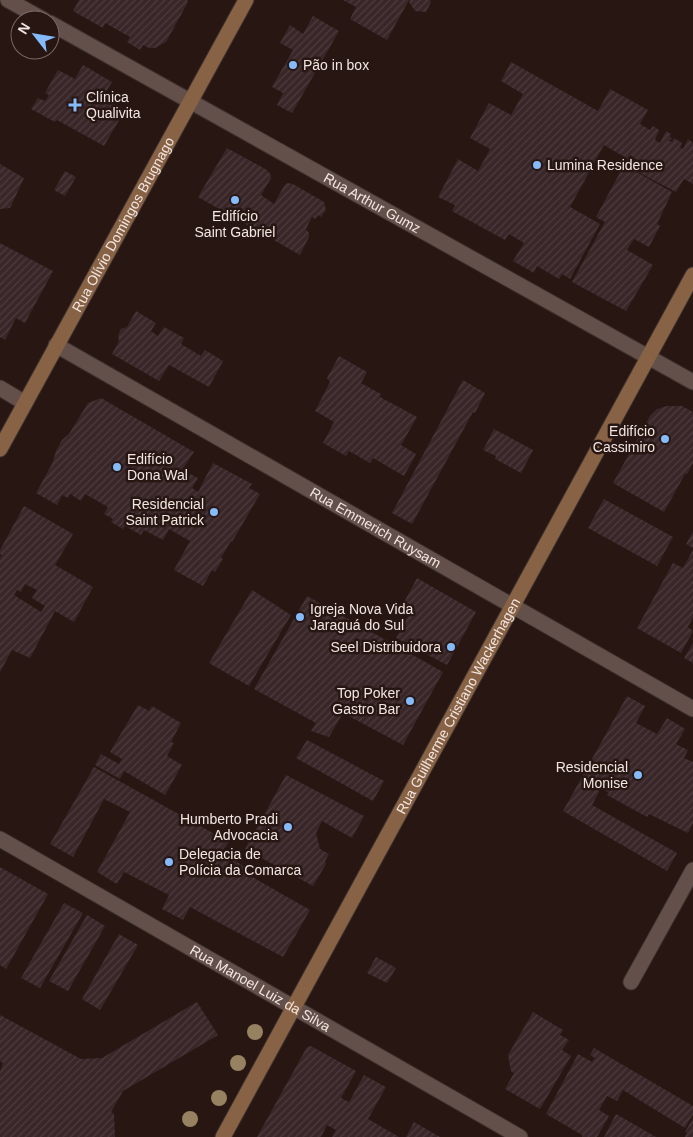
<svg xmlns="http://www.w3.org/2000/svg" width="693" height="1137" viewBox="0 0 693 1137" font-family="Helvetica,sans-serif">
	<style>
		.building { fill: url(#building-hatch); fill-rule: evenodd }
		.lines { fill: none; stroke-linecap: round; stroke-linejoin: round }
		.street-casing { stroke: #3c302e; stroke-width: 17 }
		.secondary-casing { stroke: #3c302e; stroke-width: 17 }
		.street { stroke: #64504a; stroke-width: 15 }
		.secondary { stroke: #886245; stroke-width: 15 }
		.tree { fill: #968260 }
		.poi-dot { fill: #86bbfb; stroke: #271612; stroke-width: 2 }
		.labels { text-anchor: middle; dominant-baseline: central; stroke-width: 5; stroke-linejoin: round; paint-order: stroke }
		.poi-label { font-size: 14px; fill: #f2e6e2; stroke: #271612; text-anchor: start }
		.street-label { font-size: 14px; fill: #f2e6e2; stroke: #271612 }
	</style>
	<defs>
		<pattern id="building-hatch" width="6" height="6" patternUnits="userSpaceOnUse" patternTransform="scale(1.25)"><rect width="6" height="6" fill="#392629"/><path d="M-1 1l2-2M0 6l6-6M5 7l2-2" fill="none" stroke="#4c3b3e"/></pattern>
	</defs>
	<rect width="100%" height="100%" fill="#271612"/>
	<path class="building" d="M79,0H187L188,2L166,42L155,48H149L143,45L140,50L127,42L130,37L105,23L103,28L73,11Z
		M343,0H409L387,40L350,19L356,7Z
		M410,0H430L431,2L426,12L415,11L409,2Z
		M313,16L339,31L292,113L277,105L283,93L272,87L293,50L280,43L290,25L303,34Z
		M511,62L598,111L610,89L648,110L640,124L650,130L653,126L659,130L655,140L660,143L666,131L671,134L670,137L672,139L668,140L672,142L674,138L682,143L680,147L683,149L688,139L693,143V184L684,179L676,192L636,171L640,162L630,155L628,159L604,145L570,207L600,224L570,279L562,274L559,279L537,266L534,273L513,261L524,243L509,234L505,240L452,211L455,205L438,197L458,159L478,171L490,149L470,138L489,103L511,115L523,94L501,81Z
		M83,65L112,82L103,97L125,110L104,146L57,120L55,122L31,109L38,98L45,101L49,95L45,93L58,70L75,79Z
		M227,148L267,170L271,175V178L261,195L274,204L284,186L287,183L293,184L324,202L326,210L321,217L318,215L315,219L312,217L306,229L309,233V237L300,255L198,197Z
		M0,164L24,178L10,208L0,209Z
		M624,165L672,192L657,224L660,226L649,247L634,239L627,250L653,265L626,311L572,282L605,222L596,217Z
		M65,171L76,177L65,196L54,190Z
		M0,243L53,271L25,323L16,318L5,340L0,337Z
		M136,311L156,323L151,331L158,336L164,327L184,338L181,344L201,356L205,350L223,361L209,387L169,365L159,381L112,354L119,341L118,335L121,329L127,327Z
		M339,356L367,372L361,383L381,394L380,397L417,417L401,445L416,454L404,476L373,458L370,463L349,451L346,456L323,443L334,422L315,411L330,382L327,378Z
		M463,380L485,393L475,413L473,412L412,524L392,513Z
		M101,398L194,452L182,470L198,478L192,488L198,492L213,463L252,484L249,488L260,494L232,542L231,541L221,558L223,559L215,572L212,570L203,586L174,570L190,541L169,529L163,540L144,530L141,535L125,526L123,529L111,522L113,519L104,514L108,507L85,494L81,501L70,494L68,498L62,495L57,505L36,493L52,464L56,451L62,440L69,434L88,403Z
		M667,406H682L693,412V463L687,474H685L664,512L613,483L650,416L657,409Z
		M494,429L533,450L521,473L495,459L496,456L483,450Z
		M604,499L673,537L657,566L588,528Z
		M24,506L73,534L55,565L93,587L74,622L55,611L30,658L12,650L0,672V558L2,555L0,554V550ZM25,584L37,590L32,598L45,606L41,612L14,595L17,590L21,592Z
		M693,532V548L686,544Z
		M693,550V617L688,627L693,631L681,653L637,628L673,563L683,568Z
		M417,578L476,612L447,665L396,638L411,611L402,606Z
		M252,590L291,615L249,686L209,663Z
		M307,596L443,672L403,745L343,713L329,737L311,731L316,723L254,689Z
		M693,643V663L684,658Z
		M627,696L645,706L636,723L657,734L667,718L685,729L676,744L688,750L684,758L693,762V823L688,833L649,814L647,817L607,795L609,793L601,788L592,805L677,853L667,871L563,811Z
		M138,705L149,711L152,706L181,723L171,742L174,743L167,756L182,765L165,795L124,771L120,779L95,765L101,754L119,764L122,759L110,752Z
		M307,740L384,781L373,801L296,758Z
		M94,767L229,842L221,852L245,867L242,871L310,910L283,957L190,907L183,920L162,909L169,895L124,872L117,884L97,872L130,812L104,799L73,857L50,844Z
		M286,775L364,816L352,838L322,821L316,833L320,849L329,854L325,861L326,864L313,886L245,849Z
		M0,867L48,894L6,969L0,965Z
		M64,903L83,913L40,988L21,978Z
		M87,915L105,926L68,991L49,981Z
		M119,934L138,945L100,1010L82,999Z
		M376,957L396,968L387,983L367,973Z
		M197,1002L218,1035L123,1091L111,1112L114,1114L115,1137H0V1072L3,1063L0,1061V1015L81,1059L102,1058Z
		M533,1012L563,1030L560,1035L569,1040L562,1050L571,1056L540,1109L505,1089L514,1073L511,1071L508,1055Z
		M311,1046L356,1071L341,1098L349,1102L364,1075L386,1087L368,1119L399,1137H332L336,1130L327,1125L321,1137H257L307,1047Z
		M594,1048L693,1106V1114L685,1128L623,1090L617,1101L607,1096L599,1110L609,1116L597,1137H582V1135L546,1114L578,1054L592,1062L595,1058L590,1055Z
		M616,1114L656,1137H604Z
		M693,1118V1137H685L687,1133L685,1132Z
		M414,1122L440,1137H406Z"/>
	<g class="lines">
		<g class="street-casing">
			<g id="street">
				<path d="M8,0L44,20"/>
				<path id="s1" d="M50,23L693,382"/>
				<path id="s2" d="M56,345L693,709"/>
				<path d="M0,388L25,403"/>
				<path id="s3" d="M0,839L520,1137"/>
				<path d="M631,982L693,870"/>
			</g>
		</g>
		<g class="secondary-casing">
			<g id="secondary">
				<path id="s4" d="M0,449L246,0"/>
				<path id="s5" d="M223,1137L693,275"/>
			</g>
		</g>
		<use href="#street" class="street"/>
		<use href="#secondary" class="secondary"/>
	</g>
	<g class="tree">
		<circle cx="255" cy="1032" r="8"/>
		<circle cx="238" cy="1063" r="8"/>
		<circle cx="219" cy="1098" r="8"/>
		<circle cx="190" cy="1119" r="8"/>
	</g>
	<g class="poi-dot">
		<circle cx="293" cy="65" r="5"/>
		<path d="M72.5 97.5h5v5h5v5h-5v5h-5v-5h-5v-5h5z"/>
		<circle cx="537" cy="165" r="5"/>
		<circle cx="235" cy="200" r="5"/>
		<circle cx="665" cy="439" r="5"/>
		<circle cx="117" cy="467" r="5"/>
		<circle cx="214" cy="512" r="5"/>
		<circle cx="300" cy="617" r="5"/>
		<circle cx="451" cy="647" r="5"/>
		<circle cx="410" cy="701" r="5"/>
		<circle cx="638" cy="775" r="5"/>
		<circle cx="288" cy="827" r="5"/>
		<circle cx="169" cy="862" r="5"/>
	</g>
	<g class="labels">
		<g class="poi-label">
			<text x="303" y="65">Pão in box</text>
			<text x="86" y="97">Clínica<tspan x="86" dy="16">Qualivita</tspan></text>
			<text x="547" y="165">Lumina Residence</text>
			<text x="235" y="216" text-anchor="middle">Edifício<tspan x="235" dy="16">Saint Gabriel</tspan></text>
			<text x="655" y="431" text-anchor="end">Edifício<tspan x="655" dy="16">Cassimiro</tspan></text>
			<text x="127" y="459">Edifício<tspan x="127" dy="16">Dona Wal</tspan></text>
			<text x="204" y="504" text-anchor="end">Residencial<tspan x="204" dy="16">Saint Patrick</tspan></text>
			<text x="310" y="609">Igreja Nova Vida<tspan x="310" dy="16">Jaraguá do Sul</tspan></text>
			<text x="441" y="647" text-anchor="end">Seel Distribuidora</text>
			<text x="400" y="693" text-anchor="end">Top Poker<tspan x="400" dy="16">Gastro Bar</tspan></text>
			<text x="628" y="767" text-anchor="end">Residencial<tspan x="628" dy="16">Monise</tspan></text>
			<text x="278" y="819" text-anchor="end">Humberto Pradi<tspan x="278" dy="16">Advocacia</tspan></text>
			<text x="179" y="854">Delegacia de<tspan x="179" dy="16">Polícia da Comarca</tspan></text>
		</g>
		<g class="street-label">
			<text stroke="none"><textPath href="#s1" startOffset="369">Rua Arthur Gumz</textPath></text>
			<text stroke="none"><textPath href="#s4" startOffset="256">Rua Olívio Domingos Brugnago</textPath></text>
			<text stroke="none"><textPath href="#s2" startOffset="368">Rua Emmerich Ruysam</textPath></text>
			<text stroke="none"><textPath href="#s5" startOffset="491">Rua Guilherme Cristiano Wackerhagen</textPath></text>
			<text stroke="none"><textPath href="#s3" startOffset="300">Rua Manoel Luiz da Silva</textPath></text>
		</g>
	</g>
	<g transform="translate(35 35) rotate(301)"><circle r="24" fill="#271612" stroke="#786965"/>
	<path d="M0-4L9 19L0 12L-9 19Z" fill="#86bbfb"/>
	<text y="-8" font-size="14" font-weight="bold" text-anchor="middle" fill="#f2e6e2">N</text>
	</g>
</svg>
